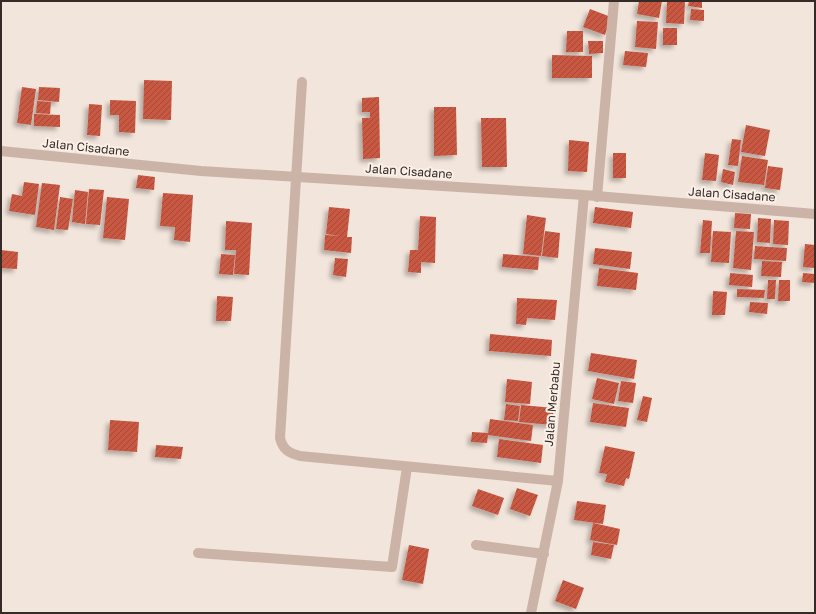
<svg xmlns="http://www.w3.org/2000/svg" width="816" height="614" viewBox="0 0 816 614" font-family="'Golos Text',sans-serif">
	<style>
		.building { fill: url(#building-hatch); filter: url(#shadow) }
		.lines { fill: none; stroke-linecap: round; stroke-linejoin: round }
		.minor { stroke: #cbb4a7; stroke-width: 10 }
		.labels { text-anchor: middle; dominant-baseline: central; stroke-width: 4; stroke-linejoin: round; paint-order: stroke }
		.street-label { font-size: 12px; fill: #372b28; stroke: #faf0e8 }
	</style>
	<defs>
		<pattern id="building-hatch" width="6" height="6" patternUnits="userSpaceOnUse"><rect width="6" height="6" fill="#c95843"/><path d="M-1 1l2-2M0 6l6-6M5 7l2-2" fill="none" stroke="#a44938"/></pattern>
		<filter id="shadow"><feDropShadow dx="-3.5" dy="3.5" stdDeviation="2" flood-color="#0004"/></filter>
	</defs>
	<rect width="100%" height="100%" fill="#f2e5db"/>
	<path class="building" d="M639,1H662L659,18L637,14Z
		M667,1H685L684,24L666,23Z
		M689,1H702V8L688,6Z
		M590,9L611,17L605,35L583,27Z
		M691,9L704,10V21L690,20Z
		M637,21L658,22L656,49L635,47Z
		M663,28H677V45H663Z
		M567,31H583V52H566Z
		M588,41H603V53L589,54Z
		M625,51L648,53L646,67L623,65Z
		M552,55L592,56V78H552Z
		M144,80L172,81L171,120L143,119Z
		M22,87L36,89L31,125L17,123Z
		M39,87L60,88L59,102L38,100Z
		M379,97L380,158L363,159L362,118H370V112H362V98Z
		M110,100L136,101L135,133L119,132V115H110Z
		M37,101L51,102L50,114L36,113Z
		M89,104L102,105L100,136L87,135Z
		M434,107H456L457,155L434,156Z
		M34,114L60,115V127L34,126Z
		M481,118H506L507,167H482Z
		M746,125L770,130L765,156L741,152Z
		M732,139L741,140L738,166L728,165Z
		M569,140L589,142L587,172L568,171Z
		M613,153H626V178H613Z
		M705,153L719,155L716,181L702,180Z
		M742,156L768,160L764,185L738,182Z
		M768,166L783,168L780,190L765,188Z
		M723,169L735,172L733,185L721,182Z
		M138,175L155,177L154,190L136,188Z
		M24,182L39,184L35,215L9,211L12,194L22,196Z
		M42,183L60,185L54,230L36,227Z
		M89,189L104,190L100,225L86,224Z
		M75,190L88,192L85,224L72,222Z
		M163,193L193,195L190,242L174,240L175,227L160,226Z
		M60,197L73,199L68,230L56,229Z
		M107,197L129,199L125,240L103,238Z
		M329,207L350,209L347,237H352L351,253L324,250L325,235L340,236L326,234Z
		M595,207L633,212L631,228L593,223Z
		M735,213L751,214L750,229L734,228Z
		M527,215L546,218L541,256L523,254Z
		M420,216L436,217L435,263L421,262V273L408,272L410,250H418Z
		M758,218L771,219L770,243L757,242Z
		M703,220L712,221L710,253H700Z
		M774,220L789,221L788,245L773,244Z
		M226,221L252,223L249,275L234,274L236,250H225Z
		M545,231L560,233L558,258L542,256Z
		M713,231L731,232L729,263L711,262Z
		M736,231L754,232L751,270L733,268Z
		M805,244L815,245V268L803,267Z
		M755,246L787,248L786,261L754,259Z
		M595,248L632,252L630,269L593,264Z
		M1,250L18,252L17,269L1,268Z
		M221,254L235,255L233,275L219,274Z
		M503,254L539,257L538,270L502,267Z
		M335,258L348,259L346,277L333,275Z
		M762,261L782,262L781,277L761,276Z
		M599,268L638,273L636,290L597,286Z
		M730,273L753,275L752,287L729,285Z
		M803,273L815,274V283L802,282Z
		M768,280H776L775,299H767Z
		M779,280H790V301H778Z
		M737,289L765,290L764,298L737,297Z
		M713,291L727,292L725,315H712Z
		M217,296L233,297L231,321H216Z
		M517,298L557,300L555,320L527,318L526,325L516,324Z
		M750,302L768,303L767,314L749,312Z
		M490,334L552,340L551,356L489,351Z
		M591,353L637,360L634,379L588,371Z
		M597,378L619,383L614,404L592,399Z
		M507,379L532,382L530,404L505,402Z
		M621,381L636,383L633,403L618,401Z
		M643,396L652,398L647,422L637,420Z
		M593,403L629,408L626,427L590,422Z
		M506,404L520,406L518,421L504,420Z
		M521,405L554,408L552,425L519,422Z
		M490,419L533,425L531,441L488,435L487,443L471,442L472,432L488,433Z
		M110,420L139,422L137,452L108,450Z
		M499,439L543,445L541,463L497,457Z
		M156,445L183,447L181,459L155,457Z
		M605,446L635,452L629,479L626,478L624,486L605,482L607,474L599,473Z
		M517,488L538,495L530,516L510,509Z
		M478,489L504,498L498,515L472,506Z
		M577,501L606,505L603,524L574,520Z
		M593,523L620,529L617,545L590,540Z
		M593,542L614,545L611,559L591,555Z
		M409,545L429,549L423,584L402,580Z
		M563,580L584,588L576,609L555,601Z"/>
	<g class="lines">
		<path class="minor" d="M302,82L280,438C283,450 289,453 300,456L558,481
			M1,151L201,171L584,195L815,214
			M597,197L614,1
			M476,545L544,554
			M198,553L392,567L407,467
			M531,613L558,481L584,195"/>
	</g>
	<g class="labels">
		<g class="street-label">
			<text transform="translate(86 147) rotate(6)">Jalan Cisadane</text>
			<text transform="translate(409 171) rotate(4)">Jalan Cisadane</text>
			<text transform="translate(732 194) rotate(4)">Jalan Cisadane</text>
			<text transform="translate(552 404) rotate(-85)">Jalan Merbabu</text>
		</g>
	</g>
	<rect width="816" height="614" fill="none" stroke="#372b28" stroke-width="4"/>
</svg>
